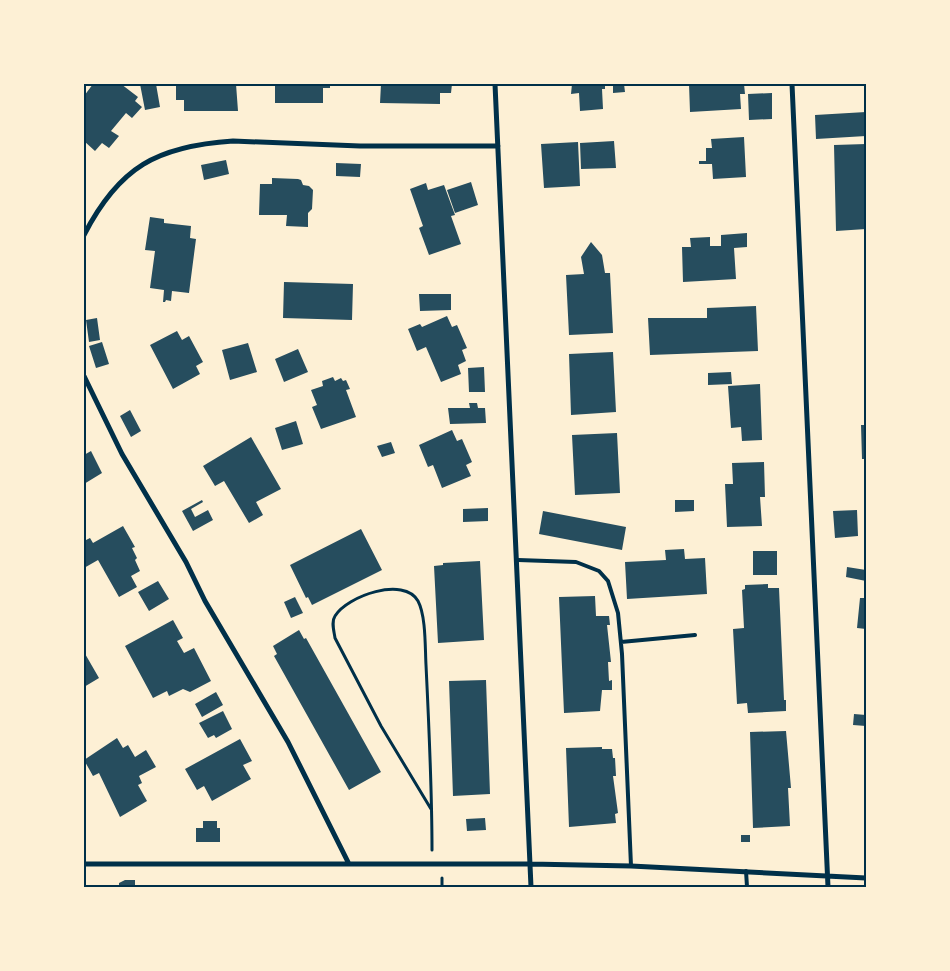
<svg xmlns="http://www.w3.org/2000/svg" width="950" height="971" viewBox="0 0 950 971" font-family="Lora,serif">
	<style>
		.building { fill: #264d5e }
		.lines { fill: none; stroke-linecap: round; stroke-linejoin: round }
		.path { stroke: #003049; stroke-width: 3 }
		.service { stroke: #003049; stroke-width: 4 }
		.minor { stroke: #003049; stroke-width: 5 }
		.neatline { fill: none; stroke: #003049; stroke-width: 2 }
	</style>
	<rect width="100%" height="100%" fill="#fdf0d5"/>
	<path class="building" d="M93,84H121L138,97L135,101L142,107L132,118L126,113L111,131L119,136L109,148L102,143L95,151L84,141V96Z
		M140,84H156L160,107L145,110Z
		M176,84H236L238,111H184V100H176Z
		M275,84H330V88H323V103H275Z
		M381,84H452L451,93H440V104L380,103Z
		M572,84H605V89H602L603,109L580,111L579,93L571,94Z
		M613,84H624L625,92L613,93Z
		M689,84H744L745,94H740L741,109L690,112Z
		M772,93V119L749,120L748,94Z
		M866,112V136L816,139L815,115Z
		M744,137L746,177L713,179L712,164H699V161H706V148H712L711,139Z
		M614,141L616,168L581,169L580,143Z
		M578,142L580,186L544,188L541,144Z
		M866,144V229L836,231L834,145Z
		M226,160L229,174L204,180L201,165Z
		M336,163L361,164L360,177L336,176Z
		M272,178L298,179L301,180L303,185L309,186L313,190L312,209L308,213V227L286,226L287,215H259L260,184H272Z
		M471,182L478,205L455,213L447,190Z
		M426,183L428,190L444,185L455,215L451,216L461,244L429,255L419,228L423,226L410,189Z
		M150,217L164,219V223L191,226L190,238L196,239L189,293L172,291L171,301L166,300L165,302H163L164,290L150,288L155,251L145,250Z
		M747,233V247L734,248L736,279L683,282L682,247H691L690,238L710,237V246H721V235Z
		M591,242L602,255L605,273H610L613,333L569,335L566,275L584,274L581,257Z
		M284,282L353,284L352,320L283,318Z
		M419,294H451V310L420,311Z
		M756,306L758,351L650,355L648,318H707V308Z
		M447,316L452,327L457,325L467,348L462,350L466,361L458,365L461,374L441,382L426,347L417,351L408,329L420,324L422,327Z
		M97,318L100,340L89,342L86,320Z
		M177,331L182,340L189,336L203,362L196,366L200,374L173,389L150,345Z
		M102,342L109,364L96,368L89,346Z
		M248,343L257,372L230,380L222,350Z
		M298,349L308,372L284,382L275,359Z
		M613,352L616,412L571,415L569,354Z
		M484,367L485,392H469L468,368Z
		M731,372L732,384L708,385V373Z
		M333,377L335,381L341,378L343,381L346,380L350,389L346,390L356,417L321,429L312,407L317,405L311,390L323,386L322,381Z
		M760,384L762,440L742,441L741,427L731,428L728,386Z
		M469,403H477L478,408H485L486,423L450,424L448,408H470Z
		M130,410L141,431L131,437L120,416Z
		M296,421L303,444L282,450L275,428Z
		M861,425H866V459H862Z
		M452,430L457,441L462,439L472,462L466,465L471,476L442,488L433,465L428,467L419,445Z
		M617,433L620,493L575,495L572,435Z
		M251,437L281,489L256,502L263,515L249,523L224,481L215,486L203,466Z
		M391,442L395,453L382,457L377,446Z
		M91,451L102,473L84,484V455Z
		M764,462L765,497H760L762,526L727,527L725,484H733L732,463Z
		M202,500L203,502L191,509L195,517L208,510L213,520L193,531L182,511Z
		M675,500H694V511L675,512Z
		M488,508V521L463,522V509Z
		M857,510L858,536L835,538L833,511Z
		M543,511L626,527L622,550L539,534Z
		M123,526L135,547L132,548L137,558L135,560L140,571L131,576L137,587L119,597L98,560L84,568V541L90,538L93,543Z
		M361,529L382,570L312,605L308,597L306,598L290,565Z
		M684,549L685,559L705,558L707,594L627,599L625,562L666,560L665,550Z
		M753,551H777V575H753Z
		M480,561L484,640L438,643L434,566L443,565V563Z
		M847,567L866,570V581L846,577Z
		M158,581L169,599L149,611L138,592Z
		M768,584V588H779L784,700H786V711L748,713L747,703L737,704L733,629L744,628L742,590L745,589V585Z
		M595,596L596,616H609L610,625H607L611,662H608L609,681L612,680V690H602L600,711L564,713L559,597Z
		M295,597L303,613L291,618L284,602Z
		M860,598H866V629L857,628Z
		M173,620L183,638L177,641L184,653L194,648L211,681L190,692L183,689L169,696L167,691L153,698L125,646Z
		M299,630L304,639L306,638L381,772L349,790L274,656L277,654L273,646Z
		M84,652L99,678L84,687Z
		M486,680L490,794L453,796L449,681Z
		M216,692L223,705L202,717L195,704Z
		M223,711L232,729L216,738L214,735L208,738L199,723Z
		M854,714L866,715V726L853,725Z
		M786,731L791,788H788L790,826L753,828L750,732Z
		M117,738L123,748L128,745L135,757L146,750L156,767L139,776L142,783L138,785L147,801L120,817L99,773L93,776L84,760Z
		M240,739L252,761L243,765L251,779L212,801L204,786L197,790L185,769Z
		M602,747V749H612L613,758H615L616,776H613L618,813L615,814L616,823L569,827L566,748Z
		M485,818L486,830L467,831L466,819Z
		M203,821H217V828H220V842H196V828H203Z
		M741,835H750V842H741Z
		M125,880H135V887H119V883Z"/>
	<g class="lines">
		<path class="path" d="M431,809L381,726L335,638C334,631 331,622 335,616C347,596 404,576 418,601C426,616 425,647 426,665C429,726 432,789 432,850
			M442,887V878"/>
		<path class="service" d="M518,560L576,562L599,571L608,581L618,613L622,654L631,866
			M621,642L695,635
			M746,871L747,887"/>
		<path class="minor" d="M495,84L531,887
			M792,84L828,887
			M84,235C119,167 157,146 233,141L360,146H498
			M84,376L122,454L186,562L205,601L288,742L349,864
			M84,864H530L631,866L866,878"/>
	</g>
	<rect width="950" height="971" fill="none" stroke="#fdf0d5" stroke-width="170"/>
	<rect x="85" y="85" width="780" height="801" class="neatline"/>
</svg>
